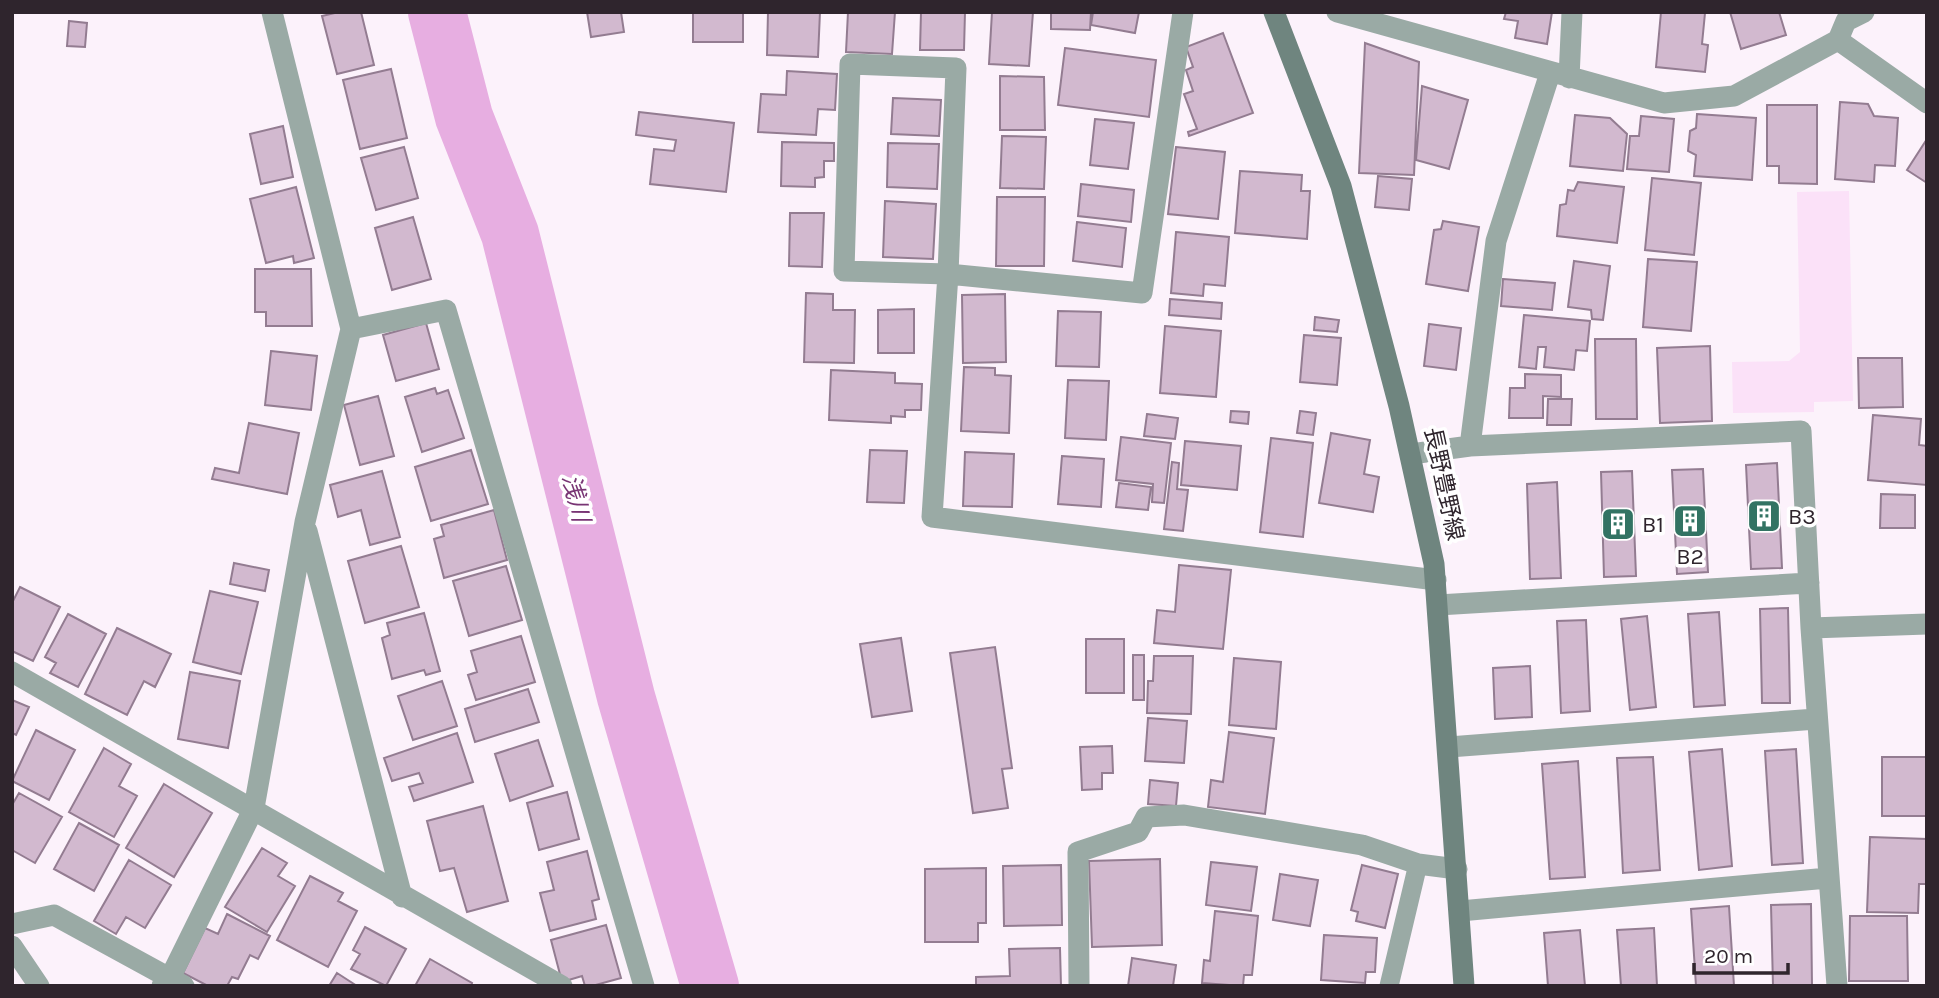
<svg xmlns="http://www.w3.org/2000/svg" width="1939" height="998" viewBox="0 0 1939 998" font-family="Karla,'Noto Sans JP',sans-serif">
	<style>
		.built { fill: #fbe1f8 }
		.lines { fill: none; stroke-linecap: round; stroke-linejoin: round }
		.river { stroke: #e7aee1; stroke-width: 58 }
		.building { fill: #d2b9cf; stroke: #937c91; stroke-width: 2 }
		.lane { stroke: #9aaaa5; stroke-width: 19 }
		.street { stroke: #9aaaa5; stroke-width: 21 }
		.secondary { stroke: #6f857f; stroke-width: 21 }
		.labels { text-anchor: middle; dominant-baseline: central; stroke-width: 7; stroke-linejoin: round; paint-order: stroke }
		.street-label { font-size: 23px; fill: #2f252d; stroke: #fff }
		.poi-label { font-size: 23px; fill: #2f252d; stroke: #fff; text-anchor: start }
		.water-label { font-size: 24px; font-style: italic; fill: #783574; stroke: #fff }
	</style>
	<rect width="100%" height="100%" fill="#fcf2fb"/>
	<path class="built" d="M1849,191L1853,401L1814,402V412L1733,413L1732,362L1789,361L1800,352L1797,192Z"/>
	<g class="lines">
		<path class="river" d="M437,12L464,117L510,234L626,697L710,986"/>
	</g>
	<path class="building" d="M339,12H361L374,65L337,74L322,16Z
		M587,12H621L624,32L591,37Z
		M693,12H743V42H693Z
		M768,12H820L818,57L767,55Z
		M848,12H895L892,54L846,52Z
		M921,12H965L964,50H920Z
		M992,12H1033L1029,66L989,64Z
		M1051,12H1091L1090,30L1051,29Z
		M1093,12H1139L1135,33L1091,25Z
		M1506,12H1552L1547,44L1515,38L1518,21L1504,19Z
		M1661,12L1705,13L1702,44L1708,45L1705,72L1656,67Z
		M1730,12H1779L1786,35L1741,49Z
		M69,21L87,23L85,47L67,46Z
		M1223,33L1253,113L1189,136L1188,132L1197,129L1184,94L1193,91L1186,70L1193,67L1186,47Z
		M1365,43L1419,62L1414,175L1359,173Z
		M1065,48L1156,60L1149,117L1058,105Z
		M391,69L407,138L360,149L343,80Z
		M787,71L837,74L835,110L818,109L816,135L758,132L761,94L786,95Z
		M1000,76L1044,77L1045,130H1000Z
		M1422,86L1468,100L1449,169L1416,160Z
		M893,98L941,100L939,136L891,134Z
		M1840,102L1868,104L1874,116L1898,118L1895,166L1875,165L1874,182L1835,179Z
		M1767,105H1817V184L1779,183V166H1767Z
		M639,112L734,123L726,192L650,184L654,149L674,151L676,140L636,135Z
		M1697,114L1756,118L1752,180L1694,176L1696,155L1688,151L1690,131L1696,128Z
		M1575,115L1610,118L1627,134L1623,171L1570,166Z
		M1641,116L1674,119L1669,172L1627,169L1630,136H1639Z
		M1095,119L1134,123L1128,169L1090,165Z
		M283,126L293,177L261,184L250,134Z
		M1002,136L1046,137L1044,189L1000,188Z
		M1927,139V183L1907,170Z
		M782,142L834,143V161H824V177L815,178V187L781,186Z
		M888,143L939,144L937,189L887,187Z
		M404,147L418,198L376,210L361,158Z
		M1176,147L1225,152L1218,219L1168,214Z
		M1240,171L1302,175L1301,191H1310L1307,239L1235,233Z
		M1378,176L1412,179L1409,210L1375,207Z
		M1652,178L1701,183L1694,255L1645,250Z
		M1578,182L1624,187L1617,243L1557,236L1560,205L1566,204L1568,190L1574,191Z
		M1081,184L1134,190L1131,222L1078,216Z
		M296,187L314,258L294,263L293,256L266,263L250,199Z
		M997,197H1045L1044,266H996Z
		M885,201L936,204L933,259L883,257Z
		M790,213H824L822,267L789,266Z
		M413,217L431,279L392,290L375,228Z
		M1443,221L1479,227L1468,291L1426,284L1434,230L1441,229Z
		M1077,222L1126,228L1122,267L1073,261Z
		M1176,232L1229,237L1225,286L1204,284L1203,296L1171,293Z
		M1648,259L1697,262L1691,331L1643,327Z
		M1574,261L1610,266L1603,320L1592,319L1591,310L1568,307Z
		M255,269H311L312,326H266V312H255Z
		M1503,279L1555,283L1552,310L1501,306Z
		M806,293L833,294V310H855L854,363L804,362Z
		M1005,294L1006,362L963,363L962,295Z
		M1170,299L1222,303L1221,319L1169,315Z
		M914,309V353H878V310Z
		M1058,311L1101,312L1099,367L1056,366Z
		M1524,315L1590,321L1587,351L1576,350L1574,370L1544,367L1546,347H1538L1536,369L1519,367Z
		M1315,317L1339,320L1337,332L1314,330Z
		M426,323L439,369L396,381L383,335Z
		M1429,324L1461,328L1456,370L1424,366Z
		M1165,326L1221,331L1216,397L1160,393Z
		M1304,335L1341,338L1337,385L1300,382Z
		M1595,339H1636L1637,419H1596Z
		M1710,346L1712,421L1660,423L1657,348Z
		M271,351L317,356L311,410L265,405Z
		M1858,358H1902L1903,407L1859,408Z
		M964,367L995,368V375L1011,376L1009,433L961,431Z
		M831,370L895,373V383L922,384L921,410H905V417L891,416V423L829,420Z
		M1525,374L1561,375V397L1543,396V418H1509L1510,388H1525Z
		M1068,380L1109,381L1106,440L1065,438Z
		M435,388L437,394L448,390L464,438L422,452L405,397Z
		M378,396L394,456L360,465L344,405Z
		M1548,399H1572L1571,425H1547Z
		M1231,411L1249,412L1248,424L1230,422Z
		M1300,411L1316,413L1313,435L1297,433Z
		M1147,414L1178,418L1175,439L1144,436Z
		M1873,415L1921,419L1919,445L1927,446V485L1868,480Z
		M249,423L299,433L287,494L212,479L215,468L239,473Z
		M1331,433L1370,440L1364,474L1379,477L1373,512L1319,503Z
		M1121,437L1171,443L1164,503L1152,502L1153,484L1116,480Z
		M1271,438L1313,443L1303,537L1260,532Z
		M1185,441L1241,446L1237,490L1181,485Z
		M471,450L488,504L431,521L415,467Z
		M870,450L907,451L904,503L867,502Z
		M965,452L1014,454L1012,507L963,506Z
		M1062,456L1104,459L1101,507L1058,504Z
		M1172,462L1179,463L1177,489L1188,490L1183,531L1164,529Z
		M1777,463L1782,568L1751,569L1746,465Z
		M1703,469L1708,572L1677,574L1672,470Z
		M382,471L400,537L370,545L361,510L338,517L330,485Z
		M1632,471L1636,576L1604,577L1601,472Z
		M1557,482L1561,578L1530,579L1527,484Z
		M1119,483L1151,487L1148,510L1116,507Z
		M1881,494L1915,495V528H1880Z
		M494,510L507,560L444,578L434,539L444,536L441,525Z
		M401,546L419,607L365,623L348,561Z
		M234,563L269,570L265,591L230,584Z
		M1179,565L1231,570L1223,649L1154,643L1157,610L1175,612Z
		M506,566L522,620L469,636L453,581Z
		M20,587L60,607L33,661L12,651V603Z
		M210,591L258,602L241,674L193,662Z
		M1788,608L1790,703H1762L1760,609Z
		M1719,612L1725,705L1694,707L1688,614Z
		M424,613L440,671L426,675L424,670L392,679L382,638L390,635L387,623Z
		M68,614L106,634L78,687L50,673L56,663L45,657Z
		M1647,616L1656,707L1630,710L1621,619Z
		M1586,620L1590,711L1561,713L1557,621Z
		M117,628L171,654L155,687L144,681L127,715L85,694Z
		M521,636L535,682L476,700L468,675L477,672L471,651Z
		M901,638L912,711L872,717L860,644Z
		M1086,639H1124V693H1086Z
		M995,647L1012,768L1002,769L1008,808L973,813L950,653Z
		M1133,655H1144V700H1133Z
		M1154,656H1193L1191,714L1147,713L1148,681H1153Z
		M1234,658L1281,662L1276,729L1229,725Z
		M1530,666L1532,717L1495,719L1493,668Z
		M190,672L240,681L228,748L178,739Z
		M442,681L457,726L413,740L398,696Z
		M528,689L539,722L475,742L465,709Z
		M12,700L29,707L16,735L12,733Z
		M1148,718L1187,721L1184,763L1145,761Z
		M36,730L75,750L49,800L12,781Z
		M1229,732L1274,738L1265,814L1208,807L1211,780L1223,782Z
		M457,733L473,782L414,801L409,787L423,783L419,773L392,781L384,758Z
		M538,740L553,786L510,801L495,754Z
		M1112,746L1113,773H1102V789L1082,790L1080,747Z
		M104,748L131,764L119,786L137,796L114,837L69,812Z
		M1722,749L1732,866L1699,870L1689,752Z
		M1796,749L1803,863L1772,865L1765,751Z
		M1653,757L1660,870L1623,873L1617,758Z
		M1882,757H1927V816H1882Z
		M1578,761L1585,877L1550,879L1542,764Z
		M1150,780L1178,783L1176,806L1148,804Z
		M164,784L212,813L174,877L126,848Z
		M567,792L579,839L539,850L527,803Z
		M19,793L62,817L35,863L12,850V805Z
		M483,806L508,901L467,912L454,868L440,871L427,821Z
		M79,823L119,845L94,891L54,869Z
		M1870,837L1927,839V884H1919L1918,913L1867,912Z
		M262,848L287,863L278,876L295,886L267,932L225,907Z
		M587,851L599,899L592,901L596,919L550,931L540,893L554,890L547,862Z
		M1160,859L1162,945L1092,947L1089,861Z
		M129,860L171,885L145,928L126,917L116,934L94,921Z
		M1211,862L1257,867L1251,911L1206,905Z
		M1061,865L1062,925L1004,926L1003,866Z
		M1362,865L1398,874L1385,928L1356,921L1358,912L1351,910Z
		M986,868V923H978V942H925V869Z
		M1280,874L1318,880L1310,926L1273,920Z
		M310,876L343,893L338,901L357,911L328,967L277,940Z
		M1811,904L1812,986H1773L1771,905Z
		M1729,906L1734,986H1696L1691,909Z
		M1215,911L1258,916L1252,975H1244L1243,986L1202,983L1204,960L1210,961Z
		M227,914L270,936L258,959L250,955L238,979L232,977L227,986H208L183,973L205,928L218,934Z
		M1850,916H1907L1908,981H1849Z
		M606,925L621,978L592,986H585L582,976L562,982L551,940Z
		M365,927L406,949L386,986L351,969L360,954L353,950Z
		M1654,928L1657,986H1621L1617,930Z
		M1580,930L1585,986H1548L1544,933Z
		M1324,935L1377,938L1375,972H1366L1365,983L1321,980Z
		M1060,948L1061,986H976V977L1010,976L1009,949Z
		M1132,958L1176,965L1173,986H1128Z
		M430,959L472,983L471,986H415Z
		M337,973L357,986H329Z"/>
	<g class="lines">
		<path class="lane" d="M1389,986L1418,864"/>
		<path class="street" d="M1183,12L1142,293L948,274L932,517L1436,580
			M1337,12L1664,103L1734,96L1838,40L1846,21L1864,12
			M1838,40L1927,103
			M850,64L956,68L948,274L844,271Z
			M1569,78L1572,12
			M351,329L446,310L644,986
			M1470,446L1496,241L1550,73
			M1411,454L1470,446L1801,431L1811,628L1837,986
			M307,531L402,897
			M1438,605L1809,583
			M1811,628L1927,624
			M12,672L562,986
			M1449,747L1816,719
			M1460,911L1828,878
			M12,924L54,915L184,986
			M12,946L39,986
			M162,986L170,978L254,808L305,522L351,329L272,12
			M1079,986L1078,852L1138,832L1146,817L1184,815L1362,845L1418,864L1457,869"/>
		<path class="secondary" d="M1274,12L1341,186L1399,406L1434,564L1464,986"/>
	</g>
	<defs>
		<g id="building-square" transform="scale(1.75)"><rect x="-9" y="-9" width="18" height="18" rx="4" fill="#327363" stroke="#fff"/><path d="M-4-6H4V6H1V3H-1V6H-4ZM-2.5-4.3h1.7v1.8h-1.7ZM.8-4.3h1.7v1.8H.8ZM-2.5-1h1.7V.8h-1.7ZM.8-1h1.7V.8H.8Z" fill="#fff"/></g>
	</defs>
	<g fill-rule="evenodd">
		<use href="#building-square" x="1764" y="516"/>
		<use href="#building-square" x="1690" y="521"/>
		<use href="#building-square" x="1618" y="524"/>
	</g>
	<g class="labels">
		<g class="street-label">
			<text transform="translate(1444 484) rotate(78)">長野豊野線</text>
		</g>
		<g class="poi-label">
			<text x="1788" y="516">B3</text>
			<text x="1642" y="524">B1</text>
			<text x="1690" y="556" text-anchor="middle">B2</text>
		</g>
		<g class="water-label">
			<text transform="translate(576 498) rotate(76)">浅川</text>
		</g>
	</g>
	<rect width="1939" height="998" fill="none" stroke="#2f252d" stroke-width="28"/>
	<path d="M1694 963v10h94v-10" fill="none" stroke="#2f252d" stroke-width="3.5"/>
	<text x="1704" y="963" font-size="21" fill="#2f252d" stroke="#ffffff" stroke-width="5" paint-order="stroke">20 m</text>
</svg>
